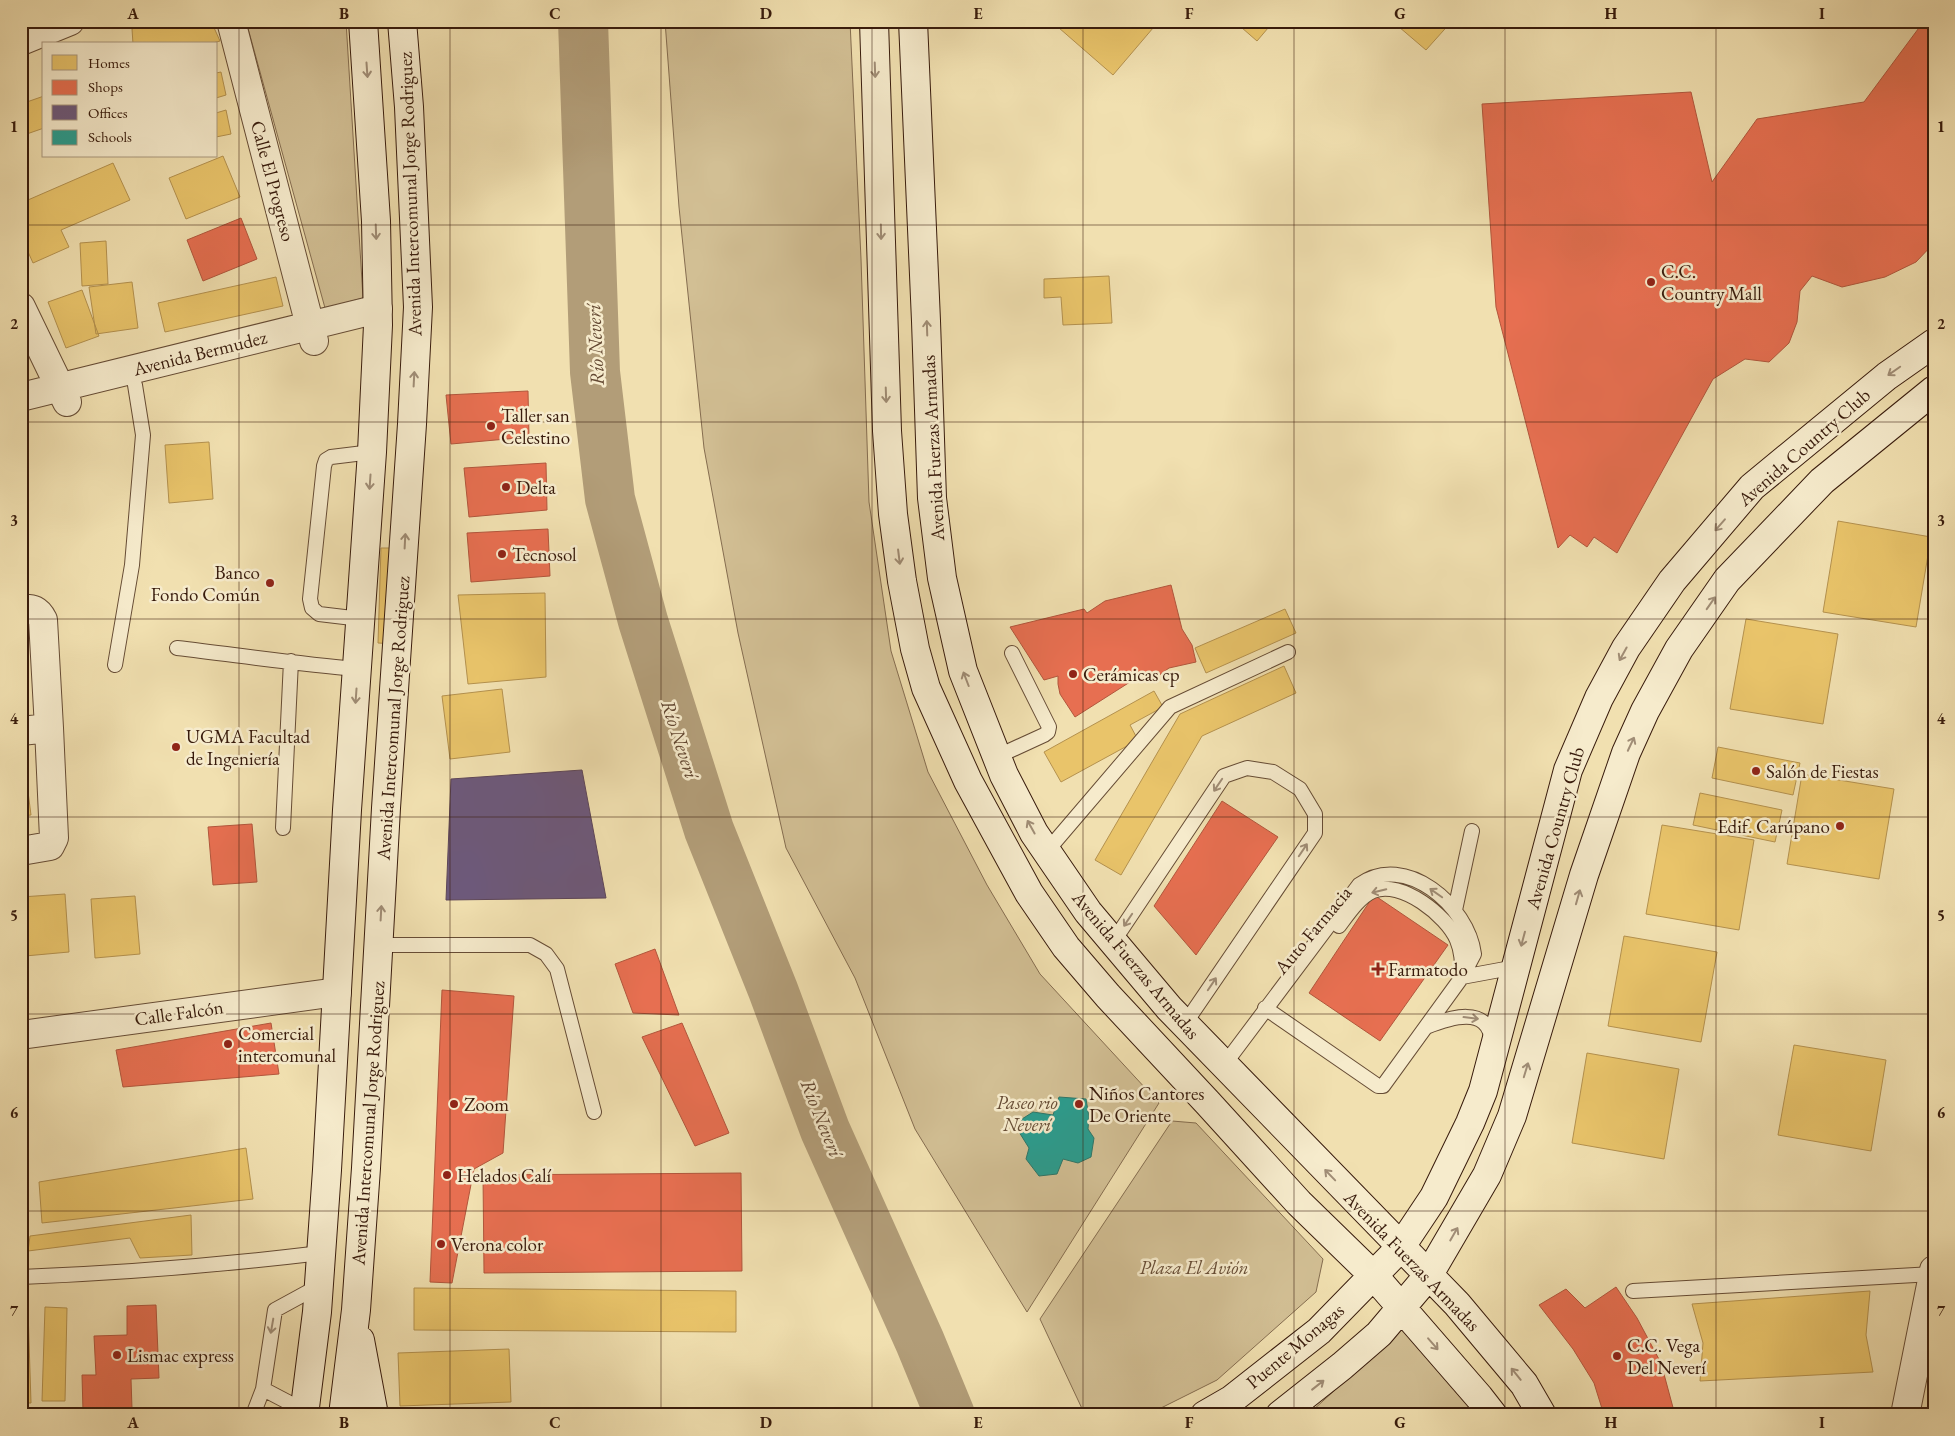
<svg xmlns="http://www.w3.org/2000/svg" width="1955" height="1436" viewBox="0 0 1955 1436" font-family="'EB Garamond',serif">
	<style>
		.green { fill: #d2bf94; stroke: #856d50 }
		.homes { fill: #e9c46a; stroke: #b4914e }
		.shops { fill: #e76f51; stroke: #b2563c }
		.offices { fill: #6d597a; stroke: #5d4659 }
		.schools { fill: #2a9d8f; stroke: #2e7668 }
		.lines { fill: none; stroke-linecap: round; stroke-linejoin: round }
		.river { stroke: #b29d78; stroke-width: 50 }
		.lane-casing { stroke: #664c35; stroke-width: 16 }
		.street-casing { stroke: #664c35; stroke-width: 30 }
		.secondary-casing { stroke: #381b0c; stroke-width: 30 }
		.lane { stroke: #f6ebcc; stroke-width: 14 }
		.street { stroke: #f6ebcc; stroke-width: 28 }
		.secondary { stroke: #f6ebcc; stroke-width: 28 }
		.oneway { stroke: #a08d76 }
		.grid { fill: none; stroke: #381b0c; stroke-width: 1; stroke-opacity: 0.55 }
		.poi-dot { fill: #8f2418; stroke: #f6ebcc; stroke-width: 2 }
		.labels { text-anchor: middle; dominant-baseline: central; stroke-width: 5; stroke-linejoin: round; paint-order: stroke }
		.street-label { font-size: 19px; fill: #381b0c; stroke: #f6ebcc }
		.poi-label { font-size: 19px; fill: #381b0c; stroke: #f6ebcc; text-anchor: start }
		.park-label { font-size: 19px; font-style: italic; fill: #664c35; stroke: #f6ebcc }
		.water-label { font-size: 20px; font-style: italic; fill: #634832; stroke: #f6ebcc }
		.neatline { fill: none; stroke: #381b0c; stroke-width: 2 }
		.grid-label { font-size: 16px; text-anchor: middle; font-weight: bold; fill: #381b0c }
	</style>
	<rect width="100%" height="100%" fill="#f1e0b0"/>
	<filter id="stains"><feTurbulence type="fractalNoise" baseFrequency=".004" numOctaves="4"/><feColorMatrix values="0 0 0 0 .2 0 0 0 0 .09 0 0 0 0 .02 0 0 0 .5 -.17"/></filter>
	<radialGradient id="worn" r=".72"><stop offset=".6" stop-color="#630" stop-opacity="0"/><stop offset="1" stop-color="#630" stop-opacity=".3"/></radialGradient>
	<path class="green" d="M246,21H346L363,298L325,308Z
		M665,21H850L861,259L869,502L891,651L928,772L987,885L1040,974L1159,1103L1027,1312L915,1129L855,978L786,848L738,633L704,448L679,207Z
		M1172,1121L1196,1123L1323,1259L1316,1292L1217,1380L1147,1415H1085L1040,1319Z
		M1406,1325L1481,1415H1410L1398,1412L1312,1411Z"/>
	<path class="homes" d="M151,21H211L220,41L209,44H133L132,29Z
		M1051,21H1159L1113,75Z
		M1234,21H1274L1257,41Z
		M1392,21H1452L1426,50Z
		M221,72L226,95L216,98V73Z
		M44,96V128L21,136V104Z
		M226,110L231,134L216,137V113Z
		M223,156L240,197L186,219L169,178Z
		M113,163L130,200L61,230L69,247L33,263L21,236V203Z
		M106,241L108,284L82,286L80,243Z
		M1109,276L1112,323L1063,325L1061,297L1044,298V279Z
		M276,277L283,306L165,332L158,303Z
		M132,282L138,328L96,334L89,287Z
		M82,290L99,336L66,348L48,302Z
		M209,442L213,499L169,503L165,445Z
		M1838,521L1931,537L1916,627L1823,612Z
		M381,548H400L397,644L378,643Z
		M545,593L546,677L468,684L458,595Z
		M1285,609L1296,633L1206,673L1195,648Z
		M1746,619L1838,634L1823,724L1730,709Z
		M21,634L27,687L21,688Z
		M1284,666L1296,693L1202,736L1121,875L1095,860L1180,714Z
		M502,689L510,752L450,759L442,696Z
		M1154,691L1163,707L1130,725L1138,740L1061,782L1044,752Z
		M1718,747L1800,763L1793,795L1712,778Z
		M21,753H23L31,815L21,816Z
		M1802,774L1894,789L1879,879L1787,864Z
		M1700,793L1782,810L1775,842L1693,825Z
		M1662,825L1754,840L1739,930L1646,914Z
		M65,894L69,952L25,956L21,897Z
		M135,896L140,954L95,958L91,899Z
		M1624,936L1717,952L1701,1042L1608,1026Z
		M1794,1045L1886,1060L1871,1151L1778,1135Z
		M1587,1053L1679,1069L1664,1159L1572,1143Z
		M246,1148L253,1199L42,1223L39,1182Z
		M191,1215L192,1255L140,1258L130,1238L28,1251L30,1236Z
		M414,1288L736,1291V1332L414,1330Z
		M1870,1291L1866,1335L1873,1372L1700,1381L1703,1343L1692,1304Z
		M45,1307L67,1308L65,1401H42Z
		M21,1310H28L31,1403H21Z
		M509,1349L511,1402L400,1406L398,1353Z"/>
	<path class="shops" d="M1924,21H1934V243L1916,262L1885,277L1842,287L1812,276L1800,291L1797,322L1789,343L1769,362L1745,359L1713,379L1617,553L1594,537L1587,547L1570,535L1558,548L1496,307L1482,104L1691,92L1712,182L1757,119L1864,102Z
		M241,218L257,259L203,281L187,240Z
		M528,391L529,437L451,444L446,395Z
		M546,463L547,510L469,517L464,468Z
		M548,529L550,576L471,582L467,533Z
		M1171,585L1182,629L1192,645L1196,662L1169,668L1158,676L1130,682L1075,717L1060,694L1058,684V676L1044,680L1010,627L1084,609L1087,613L1105,601Z
		M1222,801L1278,837L1196,955L1154,906Z
		M252,824L257,882L213,885L208,827Z
		M1374,895L1448,945L1380,1041L1309,993Z
		M655,949L679,1015L633,1013L615,964Z
		M442,990L514,996L503,1153L474,1169L452,1283L430,1282Z
		M271,1023L279,1074L123,1087L116,1050Z
		M682,1023L729,1133L695,1146L642,1037Z
		M741,1173L742,1271L484,1273L483,1175Z
		M1616,1287L1637,1318L1661,1363L1675,1415H1604L1594,1383L1573,1349L1539,1305L1566,1289L1585,1308Z
		M156,1305L159,1378L131,1379L132,1409L83,1411L82,1375H96L94,1336L127,1335V1306Z"/>
	<path class="offices" d="M582,770L606,898L446,900L451,779Z"/>
	<path class="schools" d="M1059,1097L1086,1099L1089,1117L1088,1129L1094,1138L1091,1157L1078,1163L1063,1159L1057,1174L1039,1176L1026,1159L1029,1148L1019,1132L1022,1119L1033,1112L1053,1115Z"/>
	<g class="lines">
		<path class="river" d="M583,21L595,372L610,499L643,621L709,830L773,990L825,1130L920,1342L950,1415"/>
		<g class="lane-casing">
			<path id="lane" d="M361,619L319,614L312,608L310,599L324,466L326,460L331,457L372,452
				M177,648C237,655 297,664 358,669
				M115,665L132,565L143,435L135,385
				M996,757L1044,735L1048,732L1049,727L1012,653
				M283,828L291,661
				M1047,851L1170,707L1288,652
				M1455,910L1472,831
				M1339,926C1348,914 1359,897 1373,891C1401,879 1447,916 1457,940C1462,952 1462,962 1462,974
				M1113,942L1224,776L1247,768L1273,772L1300,789L1315,814V833L1184,1025
				M379,945H530L546,954L557,969L594,1112
				M1462,977L1516,967
				M1426,1027C1449,1018 1489,1004 1492,1042
				M1224,1065L1359,885C1405,851 1468,906 1474,954L1462,977L1383,1086H1378L1265,1008
				M21,1277C122,1273 221,1265 321,1253
				M1633,1291L1933,1274
				M263,1389L305,1411
				M253,1415L263,1389L275,1310L319,1286"/>
		</g>
		<g class="street-casing">
			<path id="street" d="M231,21L314,341
				M21,41L70,21
				M21,307L67,402
				M21,397L378,309
				M21,609C33,608 38,610 43,620L49,728L21,731
				M21,851L50,846L54,838L49,728
				M21,1035L337,992
				M1905,1415L1934,1270"/>
		</g>
		<g class="secondary-casing">
			<path id="secondary" d="M874,21L887,431L893,514L902,581L915,649L926,688L968,781L1029,893L1066,947L1108,996L1207,1102L1299,1203L1374,1276L1479,1397L1493,1415
				M913,21L926,321L932,498L942,578L963,671L1004,775L1034,833L1088,912L1169,1008L1457,1304L1524,1384L1542,1415
				M360,1340L374,1415
				M304,1415L317,1312L327,1170L347,810L372,452L378,325L376,221L363,21
				M343,1415L356,1310L366,1168L386,808L412,424L418,307L409,107L402,21
				M1205,1415L1231,1400L1319,1331L1400,1248L1434,1197L1470,1123L1483,1091L1568,770L1599,698L1626,648L1672,581L1752,487L1887,376L1934,343
				M1280,1415L1342,1366L1379,1334L1428,1276L1487,1175L1512,1116L1584,875L1626,753L1645,711L1679,649L1727,580L1822,481L1934,390"/>
		</g>
		<use href="#lane" class="lane"/>
		<use href="#street" class="street"/>
		<use href="#secondary" class="secondary"/>
	</g>
	<defs><path id="oneway-shaft" d="M-6 0H5M1.5-3L5.5 0L1.5 3" fill="none" stroke-width="1.6" stroke-linecap="round" stroke-linejoin="round" transform="scale(1.25)"/></defs>
	<g class="oneway">
		<use href="#oneway-shaft" transform="translate(367 70) rotate(86)"/>
		<use href="#oneway-shaft" transform="translate(875 70) rotate(88)"/>
		<use href="#oneway-shaft" transform="translate(376 232) rotate(88)"/>
		<use href="#oneway-shaft" transform="translate(881 232) rotate(89)"/>
		<use href="#oneway-shaft" transform="translate(927 328) rotate(-92)"/>
		<use href="#oneway-shaft" transform="translate(1894 371) rotate(145)"/>
		<use href="#oneway-shaft" transform="translate(414 379) rotate(-87)"/>
		<use href="#oneway-shaft" transform="translate(886 395) rotate(88)"/>
		<use href="#oneway-shaft" transform="translate(370 482) rotate(94)"/>
		<use href="#oneway-shaft" transform="translate(1720 525) rotate(131)"/>
		<use href="#oneway-shaft" transform="translate(405 541) rotate(-87)"/>
		<use href="#oneway-shaft" transform="translate(899 557) rotate(83)"/>
		<use href="#oneway-shaft" transform="translate(1711 603) rotate(-55)"/>
		<use href="#oneway-shaft" transform="translate(1623 654) rotate(119)"/>
		<use href="#oneway-shaft" transform="translate(966 679) rotate(-111)"/>
		<use href="#oneway-shaft" transform="translate(356 696) rotate(94)"/>
		<use href="#oneway-shaft" transform="translate(1631 744) rotate(-65)"/>
		<use href="#oneway-shaft" transform="translate(1218 785) rotate(124)"/>
		<use href="#oneway-shaft" transform="translate(1031 827) rotate(-119)"/>
		<use href="#oneway-shaft" transform="translate(1303 850) rotate(-56)"/>
		<use href="#oneway-shaft" transform="translate(1379 891) rotate(166)"/>
		<use href="#oneway-shaft" transform="translate(1436 893) rotate(-145)"/>
		<use href="#oneway-shaft" transform="translate(1578 897) rotate(-74)"/>
		<use href="#oneway-shaft" transform="translate(381 913) rotate(-87)"/>
		<use href="#oneway-shaft" transform="translate(1128 920) rotate(124)"/>
		<use href="#oneway-shaft" transform="translate(1523 939) rotate(105)"/>
		<use href="#oneway-shaft" transform="translate(1212 984) rotate(-56)"/>
		<use href="#oneway-shaft" transform="translate(1471 1018) rotate(7)"/>
		<use href="#oneway-shaft" transform="translate(1526 1070) rotate(-73)"/>
		<use href="#oneway-shaft" transform="translate(1330 1175) rotate(-134)"/>
		<use href="#oneway-shaft" transform="translate(1454 1234) rotate(-60)"/>
		<use href="#oneway-shaft" transform="translate(272 1326) rotate(100)"/>
		<use href="#oneway-shaft" transform="translate(1433 1344) rotate(49)"/>
		<use href="#oneway-shaft" transform="translate(1516 1374) rotate(-129)"/>
		<use href="#oneway-shaft" transform="translate(1318 1385) rotate(-38)"/>
	</g>
	<path class="grid" d="M239,21V1415M450,21V1415M661,21V1415M872,21V1415M1083,21V1415M1294,21V1415M1505,21V1415M1716,21V1415M21,225H1934M21,422H1934M21,619H1934M21,817H1934M21,1014H1934M21,1211H1934"/>
	<g class="poi-dot">
		<circle cx="1651" cy="282" r="5"/>
		<circle cx="491" cy="426" r="5"/>
		<circle cx="506" cy="487" r="5"/>
		<circle cx="502" cy="554" r="5"/>
		<circle cx="270" cy="583" r="5"/>
		<circle cx="1073" cy="674" r="5"/>
		<circle cx="176" cy="747" r="5"/>
		<circle cx="1756" cy="771" r="5"/>
		<circle cx="1840" cy="826" r="5"/>
		<path d="M1375.5 961.5h5v5h5v5h-5v5h-5v-5h-5v-5h5z"/>
		<circle cx="228" cy="1044" r="5"/>
		<circle cx="454" cy="1104" r="5"/>
		<circle cx="1079" cy="1104" r="5"/>
		<circle cx="447" cy="1175" r="5"/>
		<circle cx="441" cy="1244" r="5"/>
		<circle cx="117" cy="1355" r="5"/>
		<circle cx="1617" cy="1356" r="5"/>
	</g>
	<g class="labels">
		<g class="street-label">
			<text transform="translate(273 181) rotate(75)">Calle El Progreso</text>
			<text transform="translate(410 194) rotate(-92)">Avenida Intercomunal Jorge Rodriguez</text>
			<text transform="translate(200 353) rotate(-14)">Avenida Bermudez</text>
			<text transform="translate(1804 447) rotate(-41)">Avenida Country Club</text>
			<text transform="translate(933 448) rotate(-93)">Avenida Fuerzas Armadas</text>
			<text transform="translate(393 718) rotate(-86)">Avenida Intercomunal Jorge Rodriguez</text>
			<text transform="translate(1555 828) rotate(-74)">Avenida Country Club</text>
			<text transform="translate(1313 930) rotate(-50)">Auto Farmacia</text>
			<text transform="translate(1136 965) rotate(50)">Avenida Fuerzas Armadas</text>
			<text transform="translate(179 1013) rotate(-8)">Calle Falcón</text>
			<text transform="translate(368 1123) rotate(-86)">Avenida Intercomunal Jorge Rodriguez</text>
			<text transform="translate(1412 1261) rotate(46)">Avenida Fuerzas Armadas</text>
			<text transform="translate(1295 1346) rotate(-40)">Puente Monagas</text>
		</g>
		<g class="poi-label">
			<text x="1661" y="271">C.C.<tspan x="1661" dy="22">Country Mall</tspan></text>
			<text x="501" y="415">Taller san<tspan x="501" dy="22">Celestino</tspan></text>
			<text x="516" y="487">Delta</text>
			<text x="512" y="554">Tecnosol</text>
			<text x="260" y="572" text-anchor="end">Banco<tspan x="260" dy="22">Fondo Común</tspan></text>
			<text x="1083" y="674">Cerámicas cp</text>
			<text x="186" y="736">UGMA Facultad<tspan x="186" dy="22">de Ingeniería</tspan></text>
			<text x="1766" y="771">Salón de Fiestas</text>
			<text x="1830" y="826" text-anchor="end">Edif. Carúpano</text>
			<text x="1388" y="969">Farmatodo</text>
			<text x="238" y="1033">Comercial<tspan x="238" dy="22">intercomunal</tspan></text>
			<text x="1089" y="1093">Niños Cantores<tspan x="1089" dy="22">De Oriente</tspan></text>
			<text x="464" y="1104">Zoom</text>
			<text x="457" y="1175">Helados Calí</text>
			<text x="451" y="1244">Verona color</text>
			<text x="1627" y="1345">C.C. Vega<tspan x="1627" dy="22">Del Neverí</tspan></text>
			<text x="127" y="1355">Lismac express</text>
		</g>
		<g class="park-label">
			<text x="1027" y="1102">Paseo rio<tspan x="1027" dy="22">Neverí</tspan></text>
			<text x="1194" y="1267">Plaza El Avión</text>
		</g>
		<g class="water-label">
			<text transform="translate(595 345) rotate(-93)">Río Neverí</text>
			<text transform="translate(680 739) rotate(72)">Río Neverí</text>
			<text transform="translate(822 1118) rotate(68)">Río Neverí</text>
		</g>
	</g>
	<rect width="1955" height="1436" fill="none" stroke="#f1e0b0" stroke-width="55"/>
	<rect x="42" y="42" width="175" height="115" fill="#f6ebcc" stroke="#aa987f"/>
	<rect x="52" y="55" width="25" height="15" fill="#e9c46a" stroke="#aa987f"/>
	<text x="88" y="68" font-size="15" fill="#381b0c">Homes</text>
	<rect x="52" y="80" width="25" height="15" fill="#e76f51" stroke="#aa987f"/>
	<text x="88" y="92" font-size="15" fill="#381b0c">Shops</text>
	<rect x="52" y="105" width="25" height="15" fill="#6d597a" stroke="#aa987f"/>
	<text x="88" y="118" font-size="15" fill="#381b0c">Offices</text>
	<rect x="52" y="130" width="25" height="15" fill="#2a9d8f" stroke="#aa987f"/>
	<text x="88" y="142" font-size="15" fill="#381b0c">Schools</text>
	<rect x="28" y="28" width="1900" height="1380" class="neatline"/>
	<g class="grid-label">
		<text x="133" y="19">A</text>
		<text x="344" y="19">B</text>
		<text x="555" y="19">C</text>
		<text x="766" y="19">D</text>
		<text x="978" y="19">E</text>
		<text x="1189" y="19">F</text>
		<text x="1400" y="19">G</text>
		<text x="1611" y="19">H</text>
		<text x="1822" y="19">I</text>
		<text x="14" y="132">1</text>
		<text x="1941" y="132">1</text>
		<text x="14" y="329">2</text>
		<text x="1941" y="329">2</text>
		<text x="14" y="526">3</text>
		<text x="1941" y="526">3</text>
		<text x="14" y="724">4</text>
		<text x="1941" y="724">4</text>
		<text x="14" y="921">5</text>
		<text x="1941" y="921">5</text>
		<text x="14" y="1118">6</text>
		<text x="1941" y="1118">6</text>
		<text x="14" y="1316">7</text>
		<text x="1941" y="1316">7</text>
		<text x="133" y="1428">A</text>
		<text x="344" y="1428">B</text>
		<text x="555" y="1428">C</text>
		<text x="766" y="1428">D</text>
		<text x="978" y="1428">E</text>
		<text x="1189" y="1428">F</text>
		<text x="1400" y="1428">G</text>
		<text x="1611" y="1428">H</text>
		<text x="1822" y="1428">I</text>
	</g>
	<rect width="100%" height="100%" filter="url(#stains)"/>
	<rect width="100%" height="100%" fill="url(#worn)"/>
</svg>
